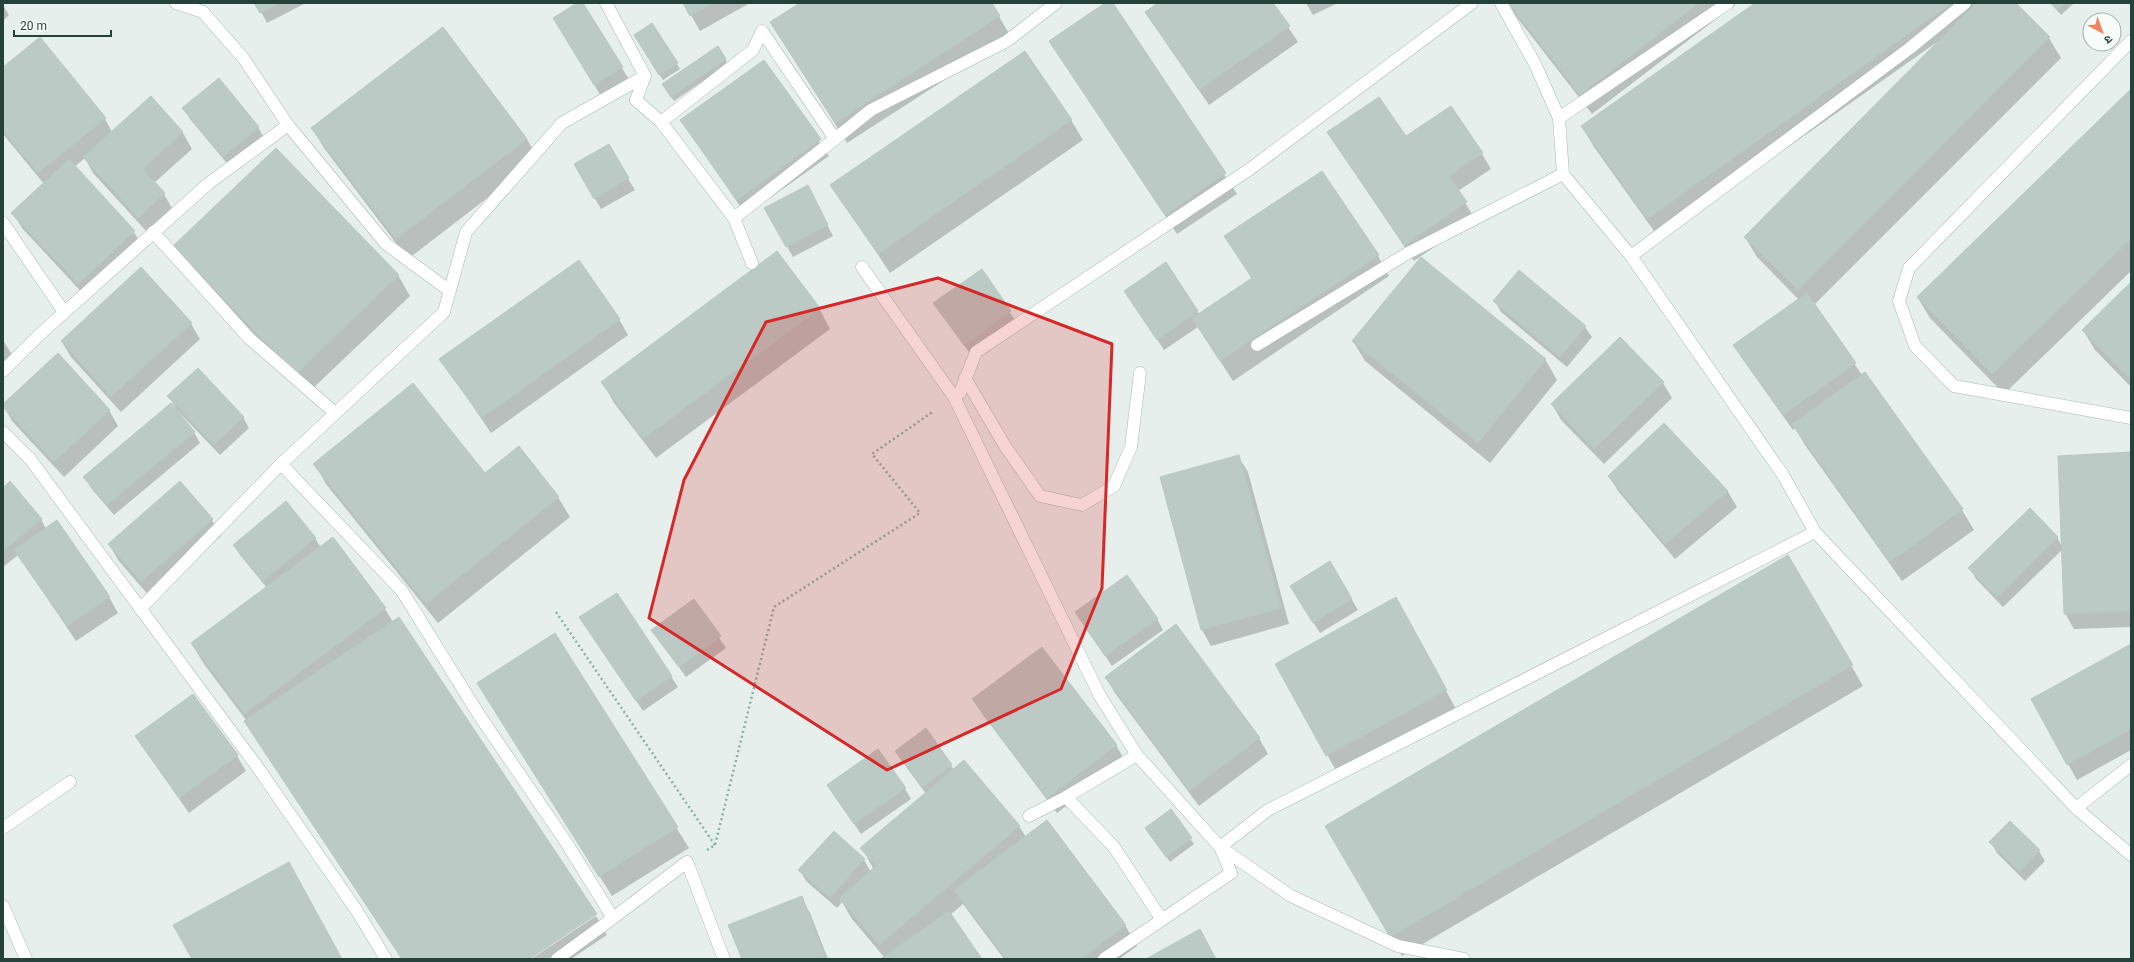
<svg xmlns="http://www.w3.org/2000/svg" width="2134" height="962" viewBox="0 0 2134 962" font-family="Roboto,'Noto Sans Devanagari',sans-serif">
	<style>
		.shadow { fill: #0003 }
		.building { fill: #bbcac4; stroke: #b8c9c2 }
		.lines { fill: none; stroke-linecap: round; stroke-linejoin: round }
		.lane-casing { stroke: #a8b8b2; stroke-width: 13 }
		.street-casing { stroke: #a8b8b2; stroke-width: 13 }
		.secondary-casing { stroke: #a4bbb3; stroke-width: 13 }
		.path { stroke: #86b3a5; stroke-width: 2.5; stroke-dasharray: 2 3; stroke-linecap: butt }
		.lane { stroke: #fff; stroke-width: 12 }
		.street { stroke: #fff; stroke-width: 12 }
		.secondary { stroke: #fff; stroke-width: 12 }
		.marked { fill: #d62828; fill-opacity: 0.2; stroke: #d62828; stroke-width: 3; stroke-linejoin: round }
	</style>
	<rect width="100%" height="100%" fill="#e6efeb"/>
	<path class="shadow" d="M256,3H306L267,23Z
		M579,3H582L628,78L601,96L560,29Z
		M684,3H750L700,31Z
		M802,3H991L1011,37L847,143L772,23Z
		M1107,3H1111L1237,194L1177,234L1050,41Z
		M1160,3H1272L1298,42L1209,105L1146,13Z
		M1306,3H1338L1313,15Z
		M1509,3H1737L1592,114L1515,15Z
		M1757,3H2014L2049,38L2061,58L1814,305L1862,375L1865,373L1962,510L1974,530L1902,581L1805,445L1795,428L1793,430L1744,361L1735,345L1799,300L1757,257L1745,237L1940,40L1659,238L1594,147L1582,126Z
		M2050,3H2074L2061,15Z
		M3,5L9,15L3,21Z
		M652,24L680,69L663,80L638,40Z
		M40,38L105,119L112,132L150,97L183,133L192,149L154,183L164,194L173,210L148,233L93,173L85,158L74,167L134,232L143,248L88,299L22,228L13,213L44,184L3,134V68Z
		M725,59L728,64L674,101L666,90Z
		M764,61L829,156L746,215L681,120Z
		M2131,91V271L2004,394L1930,318L1918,298Z
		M184,109L258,127L264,138L230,167L190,119Z
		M1071,120L1083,140L890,273L832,185Z
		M312,128L527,139L538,159L408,259L324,148Z
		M1328,132L1406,137L1482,154L1491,169L1458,191L1475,219L1414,261Z
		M608,146L635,190L601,209L575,164Z
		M813,197L833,236L793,257L766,209Z
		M1226,236L1378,256L1389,276L1233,381L1198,327L1164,350L1125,291L1165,264L1199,314L1252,279Z
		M175,246L398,275L410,296L308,393L186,267Z
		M982,271L1017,323L971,355L935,304Z
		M1520,272L1585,327L1592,337L1567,367L1501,312L1495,301Z
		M2131,283V387L2095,350L2083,330Z
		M819,308L830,329L656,458L614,403L603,383Z
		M619,319L628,335L491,433L441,359Z
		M191,324L200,339L121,412L71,357L62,342Z
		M3,340L14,358L3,368Z
		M1353,341L1545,359L1557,380L1490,463L1365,361Z
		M1663,383L1672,398L1604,464L1561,420L1552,404Z
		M169,396L243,417L249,428L220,455L177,410L176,411L194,432L200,443L114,515L91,488L85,477L176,409Z
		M3,405L109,410L118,426L64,477L12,421Z
		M1664,425L1728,492L1737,507L1675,559L1618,491L1609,476Z
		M2131,453V627L2074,629L2065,613L2063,549L2003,607L1976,579L1970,568L2057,537L2062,547Z
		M1238,456L1248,472L1289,624L1211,646L1202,630L1161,477Z
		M315,464L485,475L558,497L570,517L438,623L326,484Z
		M3,489L41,519L46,529L109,597L118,613L76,641L18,555L3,567Z
		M212,520L221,536L150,597L118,560L109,544Z
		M315,538L321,548L385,609L393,622L528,959H402L257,741L246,720L204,664L192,644L267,588L240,555L234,545Z
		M1788,556L1863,686L1402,956L1326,826Z
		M1330,563L1358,610L1320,633L1297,597Z
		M617,594L678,687L643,711L587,628Z
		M693,600L726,648L686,677L652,630Z
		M1076,612L1157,619L1163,630L1112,666Z
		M1407,619L1457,711L1339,776L1277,664Z
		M555,635L689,848L612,896L478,683Z
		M2131,645V750L2077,780L2068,764Z
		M1106,678L1259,738L1268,754L1199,806L1115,693Z
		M193,695L237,756L246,771L189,813L136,737Z
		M974,700L1116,745L1125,761L1057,813L983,715Z
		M926,730L954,770L964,761L1019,826L1026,837L1125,925L1137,946L1119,959H1004L963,904L950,915L981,959H883L884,957L852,919L842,902L837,908L806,881L800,870L834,833L864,860L871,872L873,868L862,848L926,794L896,751Z
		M828,785L905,789L911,799L861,834Z
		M1170,811L1194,844L1170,862L1149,833Z
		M1991,842L2039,851L2045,861L2025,881L1997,853Z
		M801,897L810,913L828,959H743Z
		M596,916L607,935L571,959H531Z"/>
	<path class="building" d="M254,3H279L260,13Z
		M577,3H583L623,67L594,85L553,18Z
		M683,3H713L690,16Z
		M800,3H992L1000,16L835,123L770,22Z
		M1105,3H1113L1226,173L1165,215L1049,41Z
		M1158,3H1273L1290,26L1199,90L1145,12Z
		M1509,3H1699L1580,95Z
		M1755,3H1952L1647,219L1581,126Z
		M1976,3H2016L2050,37L1798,290L1744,237Z
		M2051,3H2066L2057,10Z
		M652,23L678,63L659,75L634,35Z
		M443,27L527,139L396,239L311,128Z
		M40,37L106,118L38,173L3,131V67Z
		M718,46L726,59L671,97L662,84Z
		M1025,51L1072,120L878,254L830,185Z
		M764,60L821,139L737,200L680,120Z
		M219,78L259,127L223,157L182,108Z
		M2131,89V239L1992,374L1917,297Z
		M151,96L183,132L143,169L165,193L138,218L83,157Z
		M1379,97L1406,136L1451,106L1483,153L1449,176L1467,202L1404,245L1327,132Z
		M609,144L629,178L594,199L574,164Z
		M276,148L399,275L296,374L173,246Z
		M69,159L135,231L78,284L11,213Z
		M1322,171L1379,255L1220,361L1192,318L1252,278L1224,236Z
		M808,185L828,225L786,247L764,208Z
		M777,251L820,308L643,439L601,382Z
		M1421,257L1546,359L1478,443L1352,341Z
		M579,260L620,319L482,418L439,359Z
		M1166,262L1198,311L1157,340L1124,291Z
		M141,267L192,323L111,397L61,341Z
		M982,269L1011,311L964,345L933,303Z
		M1519,270L1586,326L1560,357L1493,301Z
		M2131,282V380L2082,330Z
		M1807,293L1856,363L1783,415L1733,345Z
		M1620,337L1664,382L1594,449L1551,404Z
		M58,353L110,410L54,462L3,407V404Z
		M198,368L244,417L214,445L167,396Z
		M1865,372L1963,509L1890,562L1792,424Z
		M413,383L485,473L519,446L559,497L426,604L313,464Z
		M171,403L195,432L107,505L83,477Z
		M1664,423L1728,491L1665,544L1608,476Z
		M2131,452V611L2064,614L2058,456Z
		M1239,455L1281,608L1201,630L1160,477Z
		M10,481L42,519L3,551V488Z
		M180,481L213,519L141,582L108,544Z
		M286,501L316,538L263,581L233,545Z
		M2030,508L2058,537L1997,597L1968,568Z
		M57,520L110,597L67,626L14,550Z
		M333,537L386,608L244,714L191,643Z
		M1788,555L1853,665L1390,937L1325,826Z
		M1330,561L1352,599L1313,623L1290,586Z
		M1127,575L1158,619L1105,656L1075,612Z
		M617,593L672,676L636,701L579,617Z
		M1396,597L1447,690L1326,756L1275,664Z
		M694,599L721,636L679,667L651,630Z
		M399,617L597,914L529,959H402L244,721Z
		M1176,624L1260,738L1189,791L1105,677Z
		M555,633L678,827L599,877L477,683Z
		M2131,644V729L2067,765L2031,699Z
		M1042,647L1117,745L1047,798L972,699Z
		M193,694L238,755L179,798L135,736Z
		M926,728L952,765L922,788L895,751Z
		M878,749L906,788L854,824L827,785Z
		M964,760L1020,826L879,945L839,898L876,866L860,848Z
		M1171,809L1192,838L1166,857L1145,828Z
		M1047,820L1126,925L1081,959H1006L954,890Z
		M2010,821L2040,850L2019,871L1989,842Z
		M834,831L865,859L830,898L798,870Z
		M289,862L342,959H192L173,925Z
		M802,896L826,959H742L728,925Z
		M949,911L982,959H882V958Z
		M1200,929L1216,959H1146Z"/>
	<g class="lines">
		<g class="lane-casing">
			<path id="lane" d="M176,3L203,12
				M636,100L661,122L753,50L762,31L835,139L871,110L1007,41L1056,3
				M661,122L734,218L752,263
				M734,218L835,139
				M3,223L64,312
				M1631,256L1910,48L1965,3
				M1257,345L1408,253L1563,174
				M965,378L1005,446L1040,496L1082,505L1114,486L1131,447L1140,373
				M954,397L1100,696L1137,755L1220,847L1291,896L1398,946L1464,959
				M1066,797L1114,847L1162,920
				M1029,816L1066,797L1137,755"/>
		</g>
		<g class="street-casing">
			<path id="street" d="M606,3L645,76L636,100
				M203,12L244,59L288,125L386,244L450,291
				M2131,41L1909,268L1899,301L1915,346L1954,386L2131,418
				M1559,118L1728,3
				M153,232L249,338L335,413
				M862,267L954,397L960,393L976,352L1250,169L1472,3
				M3,371L38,336L209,183L288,125
				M3,432L30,459L256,765L357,911L386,959
				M140,609L281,464
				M2076,808L2131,765
				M3,828L70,782
				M3,906L26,959
				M613,918L687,862L724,959
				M557,959L613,918L564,839L481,718L402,591L281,464L444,312L466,232L562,123L645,76
				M1104,959L1231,873L1220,847L1268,810L1815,532"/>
		</g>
		<g class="secondary-casing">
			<path id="secondary" d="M1501,3L1535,64L1559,118L1563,174L1631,256L1783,475L1815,532L2076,808L2131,855"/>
		</g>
		<path class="path" d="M556,612L715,845
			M707,850L715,845L774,607L920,513L872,454L934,411"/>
		<use href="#lane" class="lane"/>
		<use href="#street" class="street"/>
		<use href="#secondary" class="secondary"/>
	</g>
	<path class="marked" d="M938,278L1112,344L1102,588L1061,689L887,770L649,618L684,480L766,322Z"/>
	<rect width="2134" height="962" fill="none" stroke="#24423a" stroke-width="8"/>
	<g transform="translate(2102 32) rotate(139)"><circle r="19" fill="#f7fbf9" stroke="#a3b1ad"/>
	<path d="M0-3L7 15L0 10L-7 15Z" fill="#f4845f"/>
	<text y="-6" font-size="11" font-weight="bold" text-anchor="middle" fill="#24423a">उ</text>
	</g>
	<path d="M14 30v6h97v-6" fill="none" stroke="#24423a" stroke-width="2"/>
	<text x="20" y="30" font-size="12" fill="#24423a" stroke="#f7fbf9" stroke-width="3" paint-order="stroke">20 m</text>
</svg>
